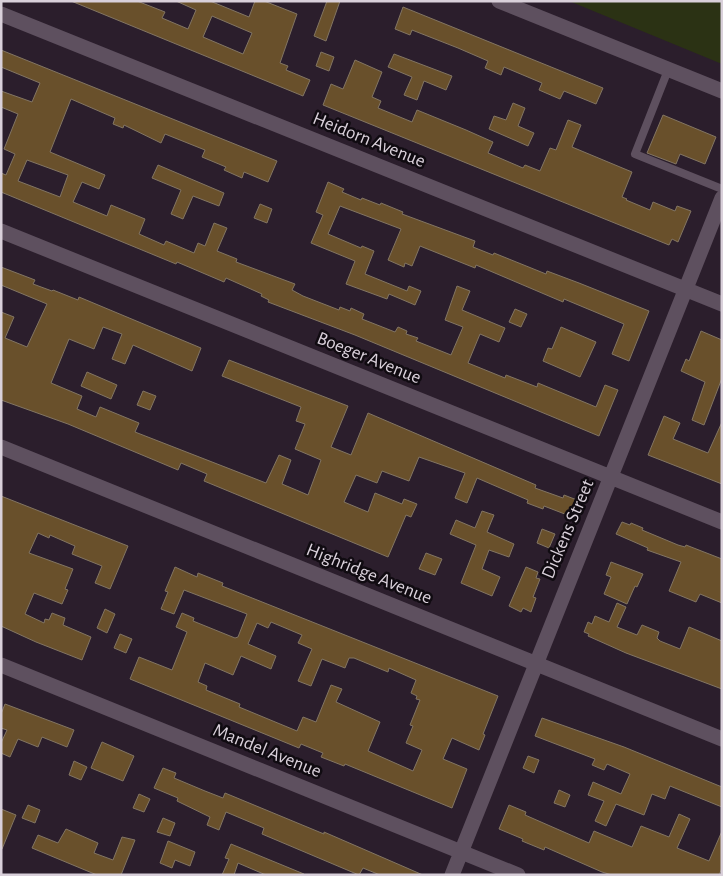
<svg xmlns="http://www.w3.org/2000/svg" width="723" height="876" viewBox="0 0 723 876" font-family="'Alegreya Sans',sans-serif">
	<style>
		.green { fill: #2b3214 }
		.building { fill: #69502b; stroke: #827563; fill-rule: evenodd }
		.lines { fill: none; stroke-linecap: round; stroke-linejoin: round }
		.lane { stroke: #5e505f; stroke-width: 8 }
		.street { stroke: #5e505f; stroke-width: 15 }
		.secondary { stroke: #5e505f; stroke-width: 15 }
		.labels { text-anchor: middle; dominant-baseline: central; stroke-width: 5; stroke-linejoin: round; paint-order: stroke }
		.street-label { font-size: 19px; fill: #d9d0da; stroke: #100b11 }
	</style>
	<rect width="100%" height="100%" fill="#2b1e2c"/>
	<path class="green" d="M569,1H722V64Z"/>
	<path class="building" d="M71,1H137L165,12L162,18L188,29L196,10L176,1H210L249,17L255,1H264L297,14L280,63L288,66L286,70L310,80L303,96ZM212,16L252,33L243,54L203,37Z
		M327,1H340L326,41L314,36Z
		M403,7L603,88L596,104L564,91L560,99L539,90L542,83L504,67L501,75L485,68L488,61L458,48L412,30L410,35L395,29Z
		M1,50L277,161L268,182L244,172L242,178L224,170L226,167L202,157L205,150L165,134L161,143L124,125L123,128L113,124L115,118L71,99L50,152L105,175L99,189L82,182L73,202L107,216L111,205L145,219L139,234L164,245L166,241L194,253L198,243L205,246L214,223L227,228L217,251L237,259L236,262L295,284L292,290L303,296L339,310L340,307L350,311L351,308L364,314L362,319L395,332L398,327L407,331L406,334L418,338L416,341L451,355L463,327L445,320L457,286L470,291L462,310L505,328L499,342L480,334L468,363L505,378L506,375L537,387L538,383L596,407L605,385L618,390L599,436L355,335L268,302L269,300L261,296L262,294L226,278L224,282L177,262L176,264L1,192V173L6,175L15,154L4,149L18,114L1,107V91L32,102L40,83L1,67ZM27,160L68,175L60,197L18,181Z
		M321,52L334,57L329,71L316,66Z
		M394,54L452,76L446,90L424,81L417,100L404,95L412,77L388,67Z
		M355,60L382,72L372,97L381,101L378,108L412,122L417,110L466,130L493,142L488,153L523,168L525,165L540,171L550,148L556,150L568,120L581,125L572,147L632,172L622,197L627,199L626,200L650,210L653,202L675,211L677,206L691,211L678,242L672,239L669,245L323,105L331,84L343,89Z
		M513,103L525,108L518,126L534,133L528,146L489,129L494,116L506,120Z
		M663,115L716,137L705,164L680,154L676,164L647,153Z
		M158,165L224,193L219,206L193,196L183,219L171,214L181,190L152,178Z
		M328,182L344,189L342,192L361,200L362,198L380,205L381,203L403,212L402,214L475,241L473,247L493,255L494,253L546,274L547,271L579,283L649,311L629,361L612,354L624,324L564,299L563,302L476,265L475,268L420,246L412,266L405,263L404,267L388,260L401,229L340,206L328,234L361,248L362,246L374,251L365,274L407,291L409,286L421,291L415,305L389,294L387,299L346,284L355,261L311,243L323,215L316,212Z
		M260,204L272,209L267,223L254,218Z
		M1,267L35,280L33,284L52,291L53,290L78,300L79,297L201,348L192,371L133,345L125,364L112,359L122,334L103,327L94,349L69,339L51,383L82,396L77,409L96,417L100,407L139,423L135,432L266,483L279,455L291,460L282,484L308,495L321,460L295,449L305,424L296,421L301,407L222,376L229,360L348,406L331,447L351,455L368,413L536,485L535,488L563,498L564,495L577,500L570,516L544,506L543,509L527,503L528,500L477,478L467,503L455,498L465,473L419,457L409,481L382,471L377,483L356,475L344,502L368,512L375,493L402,504L404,499L417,504L411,517L406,515L388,557L204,481L207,474L181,463L178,470L68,424L1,400V312L14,317L5,338L27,347L47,304L1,285Z
		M515,309L527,314L521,327L509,322Z
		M561,327L596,342L580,377L543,361L548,348L552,349Z
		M701,331L722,340V378L704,425L692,420L705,382L681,371L686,359L689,361Z
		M87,372L117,385L111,399L81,386Z
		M143,391L156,396L150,410L137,405Z
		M664,416L680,423L673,439L708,453L722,422V484L648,455Z
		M1,496L128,546L110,589L95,583L102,566L72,554L75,546L50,535L49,538L38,533L29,553L73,569L65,589L68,590L62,604L34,593L25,614L44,623L45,619L49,620L52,613L65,618L63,625L91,637L82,660L36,642L1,626Z
		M482,511L494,515L487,532L514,544L509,557L489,550L482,569L500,577L492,596L461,583L476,545L450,534L456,520L475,528Z
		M622,522L630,525L631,523L643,528L642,530L678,545L685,547L686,545L722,559V603L700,594L696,602L669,591L681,562L647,550L648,548L616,534Z
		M542,529L555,534L549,548L537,543Z
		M426,553L442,559L435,575L419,569Z
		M611,562L643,574L637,587L635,586L627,604L604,594L611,577L606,575Z
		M175,567L197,577L198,573L223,583L222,586L498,696L483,734L485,735L479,750L452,738L443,759L467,769L452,808L345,764L344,766L321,757L323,753L301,744L299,748L130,679L139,657L172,670L187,632L176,627L182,613L194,618L193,621L235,638L238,637L247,614L184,590L174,614L161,609L168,592L165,591ZM271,622L302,635L298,643L312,649L298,681L311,686L322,659L345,668L349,658H354L388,672L389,668L416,680L411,693L417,696L416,699L420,700L410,725L413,726L406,743L422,750L413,771L368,751L380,722L336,702L342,689L331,685L316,722L303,717L297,731L239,707L240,704L206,690L207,686L198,682L205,663L233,675L241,656L271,669L276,656L248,644L257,623L268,628Z
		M526,567L538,572L536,578L540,579L533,597L536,598L531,612L523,608L521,612L509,606Z
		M617,603L626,607L617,627L637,635L642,625L659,632L657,638L660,641L680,649L689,627L722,641V689L626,653L588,636L589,634L584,632L588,622L592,624L595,616L609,622Z
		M105,609L115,614L107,633L97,628Z
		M120,634L132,639L126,653L114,648Z
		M5,704L74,730L67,747L42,737L38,747L18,739L10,757L1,753V743L7,730L1,728V714Z
		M542,718L624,747L722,787V807L670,786L665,799L652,794L644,815L616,804L606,826L595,821L604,801L588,795L593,782L621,794L630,774L607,764L604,770L592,765L595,759L535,736Z
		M102,742L134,756L123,781L91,768Z
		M528,756L539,760L534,773L523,768Z
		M74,761L87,767L81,780L69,775Z
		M163,768L176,773L174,778L205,791L223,798L225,793L324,834V832L423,875H380L363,868L359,875L262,834L264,828L226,812L219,830L207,825L210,817L177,801L178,798L154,788Z
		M559,790L570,795L565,807L554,803Z
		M139,794L150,799L144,812L133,808Z
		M28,805L40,810L35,823L22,818Z
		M509,805L526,812L525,815L589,843L594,831L632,847L641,826L669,837L679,814L690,819L677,848L709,861L722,831V868L719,875H612L602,872L545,847L544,850L522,841L523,839L499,829Z
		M1,809L16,815L2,849H1Z
		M163,818L175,823L170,836L157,832Z
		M66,829L98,843L94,853L113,860L122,837L135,840L121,875H97L32,848L38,835L58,843Z
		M168,841L195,852L190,866L175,860L172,868L160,863Z
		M231,844L304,874V875H266L238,863L234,875H222L229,859L225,858Z"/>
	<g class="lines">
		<path class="lane" d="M668,70L635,154L722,189"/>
		<path class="street" d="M1,14L722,304
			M1,231L722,522
			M1,447L722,739
			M1,665L518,875
			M452,875L722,198"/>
		<path class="secondary" d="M499,1L722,91"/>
	</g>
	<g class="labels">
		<g class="street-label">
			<text transform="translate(369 140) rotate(22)">Heidorn Avenue</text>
			<text transform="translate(369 358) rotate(22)">Boeger Avenue</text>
			<text transform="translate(568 529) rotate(-67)">Dickens Street</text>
			<text transform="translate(369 574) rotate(22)">Highridge Avenue</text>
			<text transform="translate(267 751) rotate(22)">Mandel Avenue</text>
		</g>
	</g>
	<rect width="723" height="876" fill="none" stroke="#d9d0da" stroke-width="5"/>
</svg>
